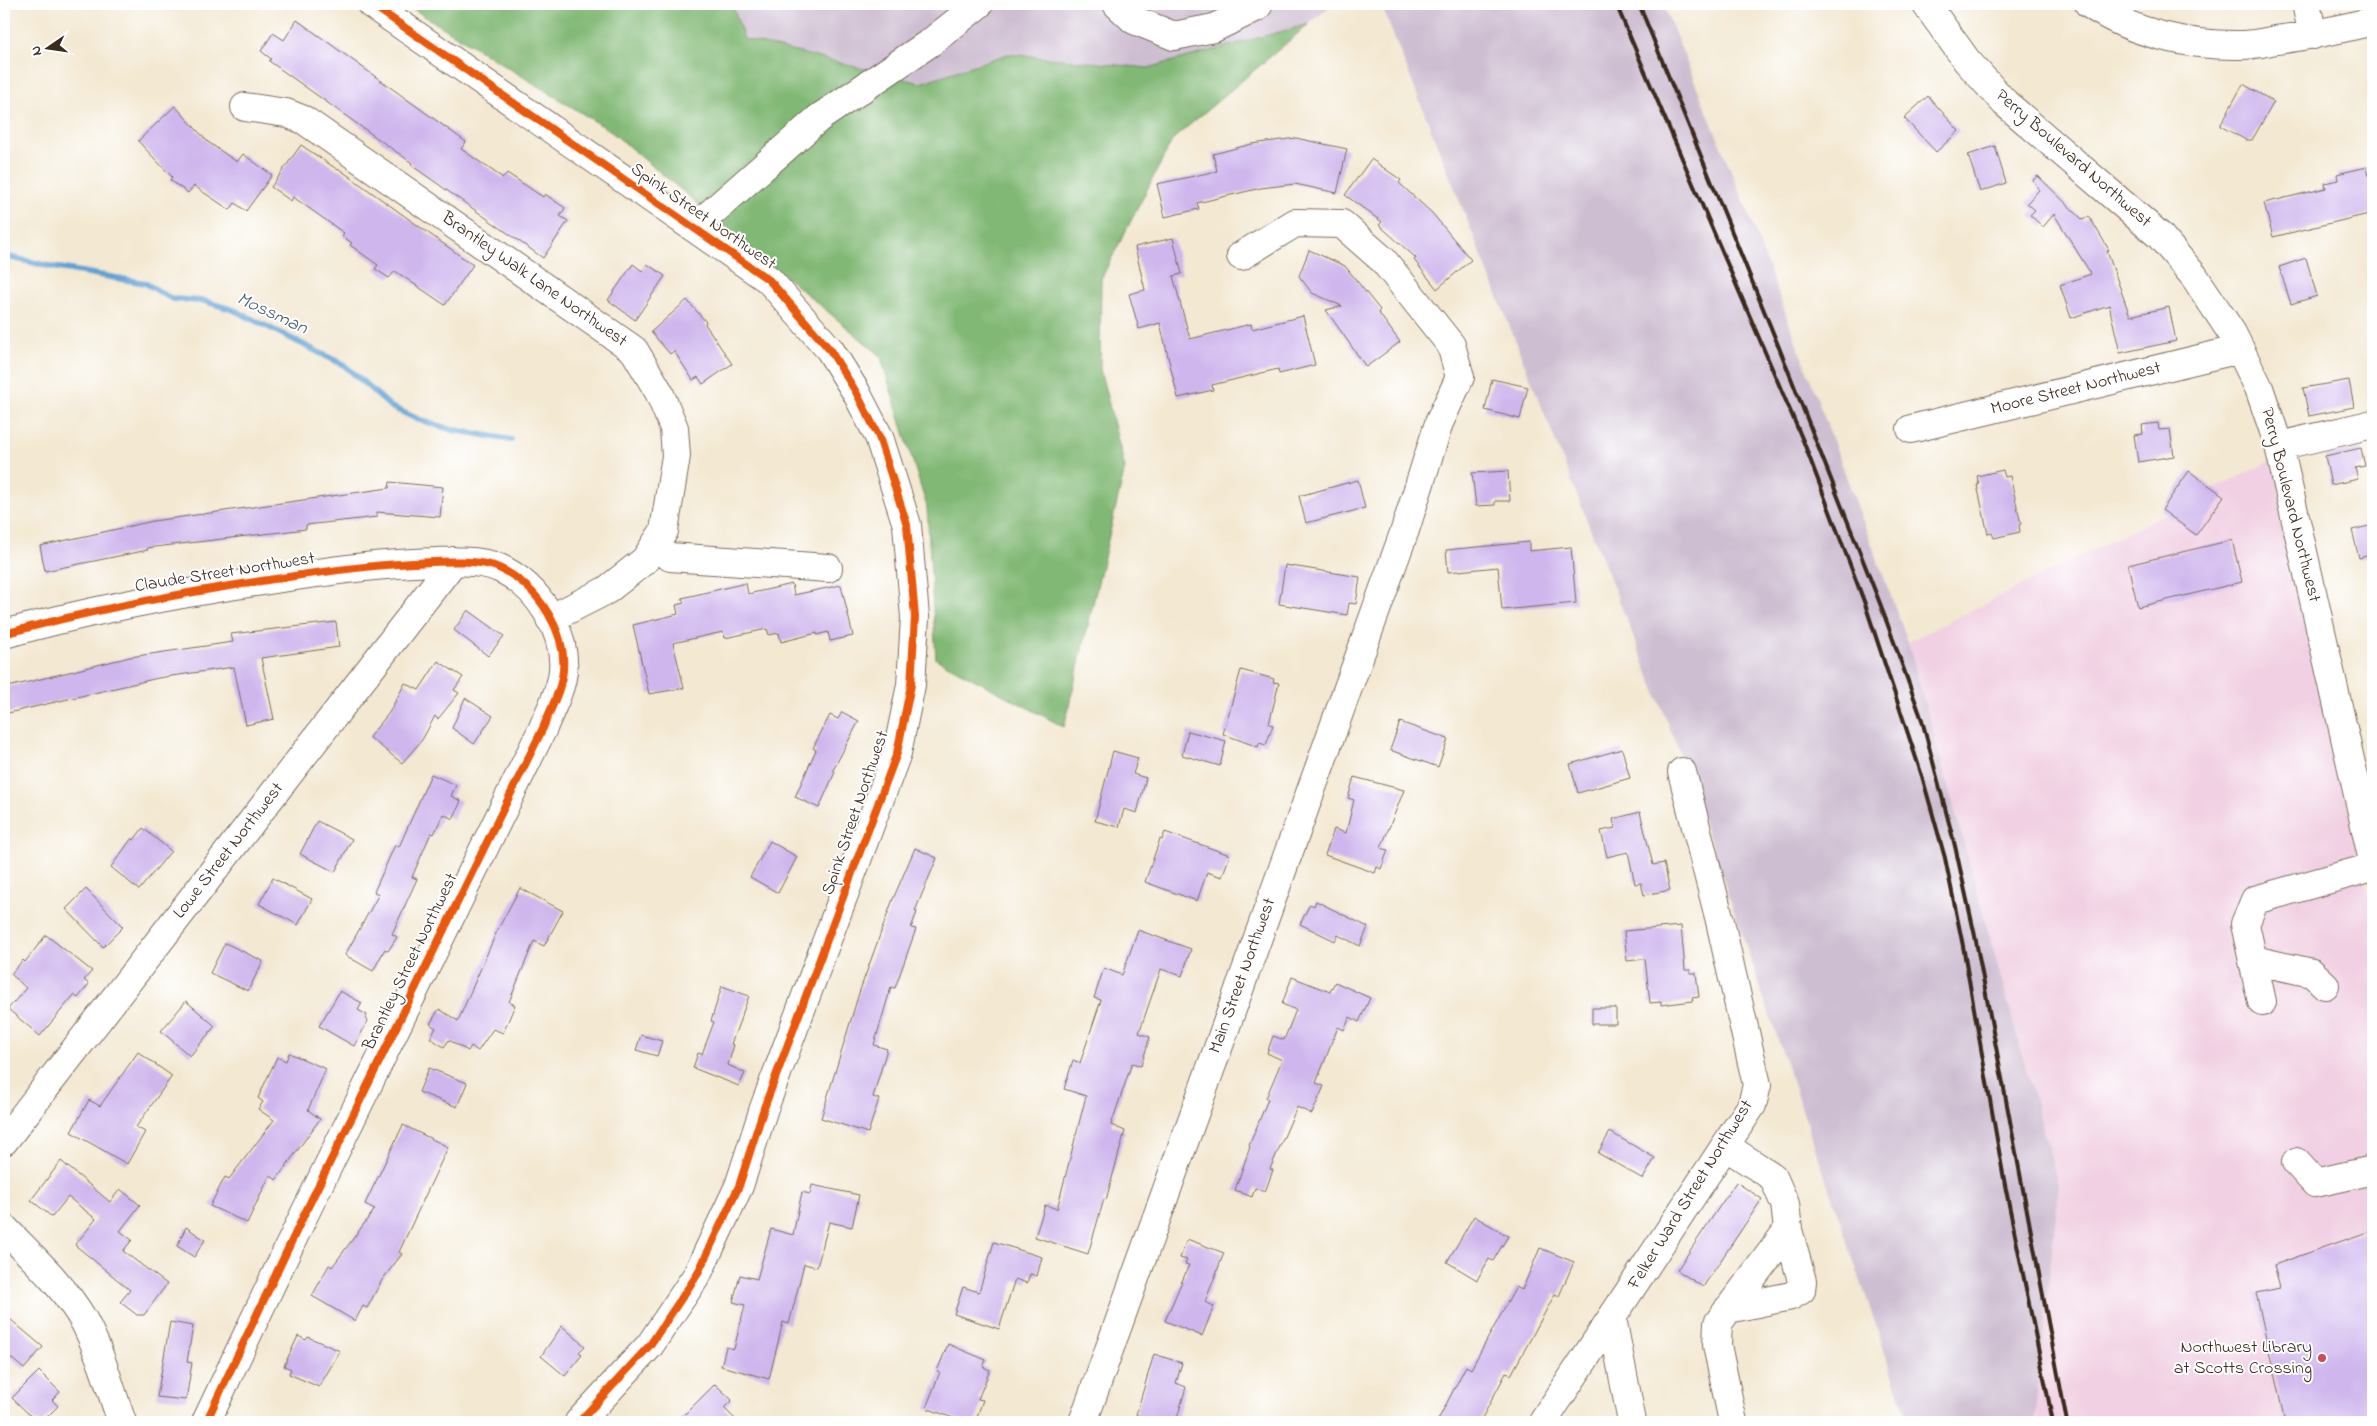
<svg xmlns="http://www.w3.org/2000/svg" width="2377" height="1426" viewBox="0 0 2377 1426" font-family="'Indie Flower',sans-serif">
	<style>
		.built { fill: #f1d0e3 }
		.industrial { fill: #cebed1 }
		.forest { fill: #81b874; stroke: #5e7149 }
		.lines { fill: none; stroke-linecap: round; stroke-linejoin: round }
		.stream { stroke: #61a1d4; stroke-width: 6 }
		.building { fill: #cfb6ed }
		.minor-casing { stroke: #7b6c5d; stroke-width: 30 }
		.minor { stroke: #fff; stroke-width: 28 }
		.rail { stroke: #3b2a1e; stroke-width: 4 }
		.cycleway-casing { stroke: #fff; stroke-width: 11 }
		.cycleway { stroke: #e8590c; stroke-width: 8 }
		.poi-dot { fill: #d1495b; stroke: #fff; stroke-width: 2 }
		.labels { text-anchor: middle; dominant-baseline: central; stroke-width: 4; stroke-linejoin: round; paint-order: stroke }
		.street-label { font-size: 18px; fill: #3b2a1e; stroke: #fff }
		.poi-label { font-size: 18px; fill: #3b2a1e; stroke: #fff; text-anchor: end }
		.water-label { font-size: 19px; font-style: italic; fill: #4c6070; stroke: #fff }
	</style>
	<rect width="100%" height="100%" fill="#fff"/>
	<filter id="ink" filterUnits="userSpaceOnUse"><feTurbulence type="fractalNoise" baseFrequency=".02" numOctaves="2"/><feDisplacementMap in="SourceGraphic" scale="10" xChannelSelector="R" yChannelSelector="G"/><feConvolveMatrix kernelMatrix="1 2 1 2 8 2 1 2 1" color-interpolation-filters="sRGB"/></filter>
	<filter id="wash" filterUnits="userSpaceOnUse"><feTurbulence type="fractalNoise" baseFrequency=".0096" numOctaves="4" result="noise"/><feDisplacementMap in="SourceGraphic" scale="20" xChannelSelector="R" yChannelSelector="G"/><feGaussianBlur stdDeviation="1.12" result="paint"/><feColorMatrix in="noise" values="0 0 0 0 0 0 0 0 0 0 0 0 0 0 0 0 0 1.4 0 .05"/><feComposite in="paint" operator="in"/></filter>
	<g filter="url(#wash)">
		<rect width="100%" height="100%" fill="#f3e8d1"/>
		<path class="built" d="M2275,459L2373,915V1422H2034L2059,1187L1908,642Z"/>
		<path class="industrial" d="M732,4H1333L1309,24L1148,68L1008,54L920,83L744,39Z
			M1381,4H1663L1746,207L1908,642L2059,1187L2034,1422H1909L1681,756Z"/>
		<path class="forest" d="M405,4H732L744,39L920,83L1008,54L1148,68L1309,24L1173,139L1101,279L1100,369L1125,468L1064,727L936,659L927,507L880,355L609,130Z"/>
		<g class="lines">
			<path class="stream" d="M4,256L53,267L145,283L172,299L204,301L234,310L344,365L391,407L420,420L449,429L511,440"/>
		</g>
		<g id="blocks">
			<path class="building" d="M297,20L466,142L461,149L503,178L507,173L543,197L545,194L565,208L560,216L568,221L543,258L411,165L412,163L269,61L271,59L261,51L273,33L284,40Z
				M2243,84L2274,102L2252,140H2246L2220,126Z
				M1928,96L1959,131L1936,152L1904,118Z
				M175,106L208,142L237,162L243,154L272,175L246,211L235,203L230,210L194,186L188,193L170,180L172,177L138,141Z
				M1296,138L1347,149L1337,193L1295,184L1261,188L1197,203L1199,209L1165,217L1157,184L1217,171L1213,154L1252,144Z
				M301,145L338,170L339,169L473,265L445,305L395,271L389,278L375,269L378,265L350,245L352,243L342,236L344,233L293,197L291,201L271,187Z
				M1995,146L2006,183L1980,192L1968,155Z
				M1371,159L1401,180L1399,183L1432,213L1471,260L1437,289L1414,260L1416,258L1379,225L1382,222L1345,195Z
				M2367,167L2373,192V213L2273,237L2264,203L2326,188L2325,183L2338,180L2337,174Z
				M2038,176L2083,220L2089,216L2109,250L2107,251L2130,316L2169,307L2176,341L2120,353L2109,305L2071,318L2060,285L2091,274L2054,214L2043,227L2030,215L2035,210L2027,203L2039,190L2033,180Z
				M1173,238L1182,274L1173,276L1190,339L1251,324L1252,329L1303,316L1315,365L1279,374L1278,369L1212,385L1213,390L1178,398L1160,323L1139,329L1129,294L1145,290L1135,247Z
				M1309,250L1345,266L1380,310L1378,312L1400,342L1366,367L1326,310L1342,306L1312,293L1299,276Z
				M2306,258L2317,296L2291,304L2279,267Z
				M633,264L642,271L647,264L665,276L635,320L608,300Z
				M687,300L706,322L705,324L732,364L703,384L698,377L693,380L674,351L670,354L651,332Z
				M1492,379L1528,387L1520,419L1485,410Z
				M2349,380L2354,407L2309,416L2303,388Z
				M2158,423L2159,430L2170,429L2174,456L2138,462L2134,435L2143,434L2142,425Z
				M2361,448L2365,466L2355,468L2358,479L2331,485L2325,456Z
				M2003,470L2005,477L2010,476L2021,524L2019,525L2020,532L1994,538L1992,533L1988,534L1977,485H1979L1977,476Z
				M1508,471L1510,501H1495V505L1476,506L1472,473Z
				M2189,471L2224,496L2196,535L2162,510Z
				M1358,480L1365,508L1306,523L1299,496Z
				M390,482L443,487L440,517L377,512V517L306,525V529L147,548L148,550L45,571L40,546L153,521L389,488Z
				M2373,525V554L2359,558L2352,530Z
				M2232,540L2242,582L2138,607L2128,565Z
				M1529,542V551L1571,547L1576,603L1502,610L1498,567L1448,572L1446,550Z
				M1285,565L1360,577L1356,604L1349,603L1347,615L1279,604Z
				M746,583L748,594L792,584L794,595L841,585L853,636L830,641L828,632L817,635V633L781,642L779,633L769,635L767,629L725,638L723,632L673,643L684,688L649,694L633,625L678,614L676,605L684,603L682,598Z
				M468,610L504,636L488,656L454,630Z
				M336,622L339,647L261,658L274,719L246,725L234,667L158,678L4,714V688L130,657L233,642L231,634Z
				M438,661L463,677L454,690L459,693L438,719L435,716L422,740L402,763L369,737L389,713L405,683L419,690Z
				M1241,670L1274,679L1273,682L1279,683L1269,724L1273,725L1266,745L1259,743L1258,747L1223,734Z
				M465,698L493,716L474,744L452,728Z
				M842,712L859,721L833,770L835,772L819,808L795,797L816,750L813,748L830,715L838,719Z
				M1400,722L1448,739L1438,767L1390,750Z
				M1188,731L1226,741L1220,766L1182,755Z
				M1622,749L1630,778L1578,793L1570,764Z
				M1113,751L1138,758L1133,774L1146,778L1137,813L1124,809L1119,827L1095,821Z
				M431,774L456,785L451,796L461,801L453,819L443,814L434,834L431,833L412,877L417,879L392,934L397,937L388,951L385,949L373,971L345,955L379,894L374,892L395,845L399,847Z
				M1354,777L1404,790L1381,848L1388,850L1381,869L1377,867L1375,873L1325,855L1334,829L1346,833L1354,800L1348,798Z
				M1640,812L1653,865L1664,863L1670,890L1644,895L1641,883L1635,884L1628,852L1607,857L1601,831L1615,828L1613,819Z
				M317,821L352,839L335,872L300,854Z
				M143,828L171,851L139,890L111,867L132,838L134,840Z
				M1165,832L1230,855L1222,877L1207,872L1197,901L1145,882L1160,839L1162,840Z
				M770,841L797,857L778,893L750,877Z
				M915,848L937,858L915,911L917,912L911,928L916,929L895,988L891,987L874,1045L887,1049L873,1097L879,1099L868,1133L821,1118L860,990L893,899Z
				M273,878L312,899L298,925L259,904Z
				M520,888L563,911L544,946L534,941L509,1002L515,1005L503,1033L493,1029L478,1051L471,1046L468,1051L449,1040L444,1047L430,1038L436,1028L430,1024L439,1009L458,1021L497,931Z
				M86,889L123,927L103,947L66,909Z
				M1316,901L1368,927L1360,946L1338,935L1335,941L1300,924L1310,904L1314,906Z
				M1681,926L1685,970H1690V973H1696L1699,997L1692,998L1693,1001L1661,1005V1002L1650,1003L1645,959L1627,961L1624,931Z
				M1138,930L1191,949L1182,976L1161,969L1139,1033L1150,1037L1141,1066L1132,1063L1111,1125L1125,1131L1106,1200L1104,1199L1088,1254L1035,1237L1045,1205L1057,1209L1086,1096L1064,1089L1073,1060L1080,1063L1101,1000L1094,998L1104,968L1122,975Z
				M46,935L92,971L84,980L89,984L78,998L74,995L40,1036L8,1009L26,988L11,974L23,960L25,962Z
				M225,943L263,961L248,991L210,973Z
				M1292,977L1330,992L1335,982L1370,998L1359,1022L1350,1017L1344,1030L1338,1027L1316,1083L1324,1086L1312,1114L1297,1107L1270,1169L1273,1170L1265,1192L1255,1188L1252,1197L1235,1190L1250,1147L1249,1146L1268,1099L1266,1098L1282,1060L1267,1053L1273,1036L1284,1040L1296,1010L1282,1004Z
				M722,986L749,996L731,1044L734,1045L728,1065L745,1073L739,1086L693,1068L698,1053L702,1054L714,1022L711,1021Z
				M340,991L362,1003L358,1010L367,1015L365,1019L368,1021L354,1046L319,1026Z
				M186,1001L215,1026L190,1056L161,1031Z
				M1592,1008H1616V1024H1592Z
				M641,1035L662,1041L657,1056L636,1050Z
				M138,1052L172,1076L136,1127L145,1132L127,1164L71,1132L89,1100L100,1106Z
				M289,1053L326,1069L308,1110L320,1119L276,1180L270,1175L247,1223L210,1206L225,1177L229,1179L274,1120L258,1109L263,1102L258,1098L277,1057L286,1061Z
				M429,1068L467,1083L457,1107L419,1092Z
				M403,1125L448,1147L399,1252L402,1254L382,1280L367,1308L363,1306L355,1321L312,1296L329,1265L332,1267L375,1209L365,1204Z
				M1610,1132L1655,1158L1643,1179L1598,1153Z
				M61,1161L110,1202L120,1189L140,1205L120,1231L132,1240L123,1251L167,1284L144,1315H137L120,1302L130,1290L75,1245L96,1219L68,1197L52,1217L31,1200Z
				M1736,1182L1762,1199L1703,1287L1677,1270Z
				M812,1185L859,1195L852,1227L829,1222L817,1267L804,1264L789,1324L783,1322L769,1379L721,1366L726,1347L734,1349L745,1305L733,1302L740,1275L757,1279L771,1229L793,1235L802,1192L810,1194Z
				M1474,1216L1508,1236L1493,1261L1489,1259L1477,1280L1447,1262Z
				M186,1227L205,1240L194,1257L177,1246Z
				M2373,1230V1422H2285L2256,1293L2280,1288L2274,1265Z
				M1187,1239L1224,1253L1205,1302L1214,1306L1202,1336L1165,1321L1189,1265L1185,1264L1187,1260L1180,1258Z
				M994,1242L1042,1257L1037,1276L1030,1274L1027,1283L1015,1279L999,1329L954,1314L963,1287L979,1292Z
				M1540,1248L1574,1262L1559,1296L1555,1294L1511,1375L1506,1373L1480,1422H1437L1466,1366L1471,1369L1516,1287L1522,1290Z
				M4,1314L43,1347L24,1369L4,1352Z
				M170,1322L193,1326L187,1362L192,1363L186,1400L157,1397Z
				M562,1326L585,1346L579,1352L582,1355L565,1376L541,1356Z
				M298,1336L306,1340L308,1337L340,1351L319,1387L289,1374L291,1369L284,1366Z
				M948,1344L986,1360L983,1367L990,1370L978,1399L983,1400L975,1422H964L926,1408L940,1372L937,1371Z
				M1154,1354L1182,1363L1176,1383L1186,1387L1176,1422H1159L1136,1415Z
				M39,1371L60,1392L52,1400L58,1406L42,1422H37L12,1398Z
				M715,1384L732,1400L724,1408L738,1422H677Z"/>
		</g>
	</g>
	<g filter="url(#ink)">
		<use href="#blocks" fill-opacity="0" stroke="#7b6c5d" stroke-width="1"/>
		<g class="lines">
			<g class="minor-casing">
				<path id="minor" d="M371,4L769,280L830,350L856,392L879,437L907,525L915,617L911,685L897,753L764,1108L739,1186L697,1275L650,1345L579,1422
					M1117,4L1134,20L1174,36L1214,28L1257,7L1259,4
					M1926,4L1967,61L2005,103L2160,236L2194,276L2232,333L2259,388L2279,446L2373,861
					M2089,4C2133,34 2189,46 2242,45C2253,45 2265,42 2276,40C2309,36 2341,29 2373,21
					M2306,4L2313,35
					M245,107L286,113L304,120L634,350L659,392L674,428L676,456L664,531L645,560L607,590L550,619
					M694,228L819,118L931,42L979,4
					M1911,429L2240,349
					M2279,446L2373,424
					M654,546L670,557L828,568
					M4,634C87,611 170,595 255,582C308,574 360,566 413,563C436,562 478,558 499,568C538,585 570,635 562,678C559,695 549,712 543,728L304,1215L206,1422
					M2253,960L2312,973L2325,985
					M2262,1002L2245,924L2255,900L2373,867
					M4,1141L454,561
					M1725,1146L1773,1177L1785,1204L1788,1230L1718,1323L1717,1345L1733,1422
					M2296,1162L2315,1183L2369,1171
					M4,1228C32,1257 64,1286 84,1321C101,1353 110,1389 122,1422
					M1728,1309L1791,1296L1801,1290L1802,1281L1788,1230
					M1612,1318L1632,1422
					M1083,1422L1405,530L1439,423L1460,377L1451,345L1383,260L1342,224L1295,223L1241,256
					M1543,1422L1752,1105L1757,1085L1719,917L1682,772"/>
			</g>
			<use href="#minor" class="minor"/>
			<path class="rail" d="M1616,4L1804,443L1865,604L1922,776L1945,858L1963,946L2005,1185L2053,1422
				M1639,4L1778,345L1881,606L1922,720L1955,846L1975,936L2067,1422"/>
			<g class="cycleway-casing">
				<path id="cycleway" d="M371,4L769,280L830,350L856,392L879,437L907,525L915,617L911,685L897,753L764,1108L739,1186L697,1275L650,1345L579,1422
					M4,634C87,611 170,595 255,582C308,574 360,566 413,563C436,562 478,558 499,568C538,585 570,635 562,678C559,695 549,712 543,728L304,1215L206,1422"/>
			</g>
			<use href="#cycleway" class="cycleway"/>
		</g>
	</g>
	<circle class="poi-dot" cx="2322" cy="1358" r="5"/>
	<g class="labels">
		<g class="street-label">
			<text transform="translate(2073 159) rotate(41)">Perry Boulevard Northwest</text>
			<text transform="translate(703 217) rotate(35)">Spink Street Northwest</text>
			<text transform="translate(534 280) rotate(35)">Brantley Walk Lane Northwest</text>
			<text transform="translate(2076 389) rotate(-14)">Moore Street Northwest</text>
			<text transform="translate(2290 505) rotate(76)">Perry Boulevard Northwest</text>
			<text transform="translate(225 573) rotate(-9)">Claude Street Northwest</text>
			<text transform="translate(856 813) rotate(-71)">Spink Street Northwest</text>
			<text transform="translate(229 851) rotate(-52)">Lowe Street Northwest</text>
			<text transform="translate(411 962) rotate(-64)">Brantley Street Northwest</text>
			<text transform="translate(1243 976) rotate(-70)">Main Street Northwest</text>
			<text transform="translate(1691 1195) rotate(-58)">Felker Ward Street Northwest</text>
		</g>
		<g class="poi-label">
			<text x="2312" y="1348">Northwest Library<tspan x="2312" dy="21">at Scotts Crossing</tspan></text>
		</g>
		<g class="water-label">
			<text transform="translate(272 314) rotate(25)">Mossman</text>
		</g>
	</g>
	<rect width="2377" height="1426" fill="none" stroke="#fff" stroke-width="20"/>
	<g transform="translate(48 48) rotate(257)" stroke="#ffffff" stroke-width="4" paint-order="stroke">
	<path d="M0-4L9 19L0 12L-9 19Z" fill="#3b2a1e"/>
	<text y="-8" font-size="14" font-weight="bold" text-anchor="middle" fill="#3b2a1e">N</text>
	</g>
</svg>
